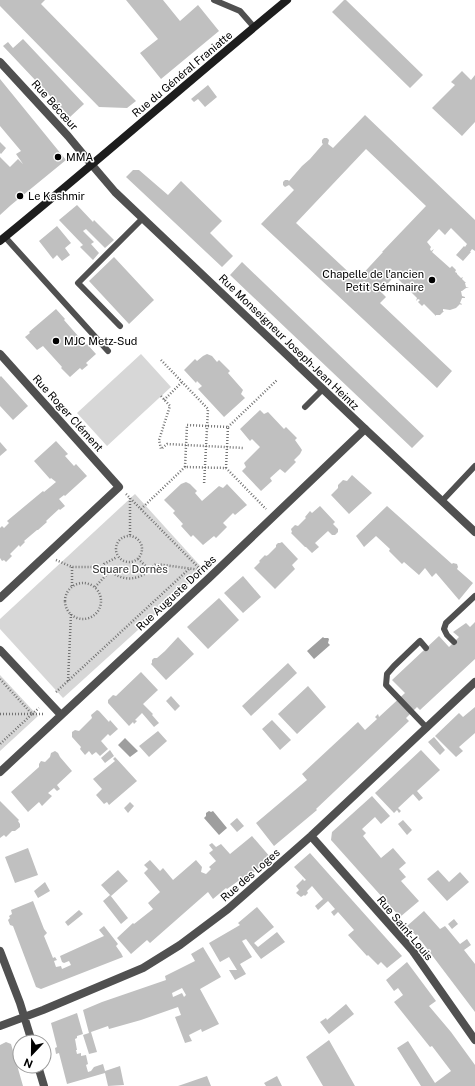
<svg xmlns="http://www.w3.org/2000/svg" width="475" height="1086" viewBox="0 0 475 1086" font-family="'Public Sans',sans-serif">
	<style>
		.green { fill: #d7d7d7 }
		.water { fill: #9e9e9e }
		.building { fill: #c0c0c0; fill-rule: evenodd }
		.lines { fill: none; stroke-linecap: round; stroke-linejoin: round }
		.path { stroke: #727272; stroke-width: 2.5; stroke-dasharray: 1 2; stroke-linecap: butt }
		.service { stroke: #505050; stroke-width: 6 }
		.minor { stroke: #505050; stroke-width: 8 }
		.tertiary { stroke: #505050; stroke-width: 8 }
		.secondary { stroke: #1d1d1d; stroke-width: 8 }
		.poi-dot { fill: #000; stroke: #fff; stroke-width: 1.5 }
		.labels { text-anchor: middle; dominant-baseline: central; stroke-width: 3; stroke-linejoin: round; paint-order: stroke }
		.street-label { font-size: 11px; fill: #000; stroke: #fff }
		.poi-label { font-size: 11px; fill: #000; stroke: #fff; text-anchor: start }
		.park-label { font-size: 11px; fill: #2e2e2e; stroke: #fff }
	</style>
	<rect width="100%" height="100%" fill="#fff"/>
	<path class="green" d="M141,354L171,387L107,446L77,413Z
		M135,494L204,570L63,698L0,629V619Z
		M0,675L38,716L0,751Z"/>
	<path class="water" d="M323,637L324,638H328L329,639L328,643L330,645L314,659L307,651Z
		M125,738L138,751L130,757L118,745Z
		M209,811L211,812L213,811L227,828L219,835L204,818L206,816V813Z"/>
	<path class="building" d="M0,0H45L41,4L136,101L127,108L99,107L0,6Z
		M126,0H163L180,21L198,5L219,31L161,79L140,53L158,39Z
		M344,0H346L423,75L410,88L332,12Z
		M23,39L84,104L70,117L3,46L8,42L13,48Z
		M462,71L471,80L475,75V122L462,136L432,108L455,85L451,82Z
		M0,79L66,160L11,205L0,215V157L10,167L18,159L23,164L16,154L21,151L0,126Z
		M208,85L217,97L205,107L198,99L194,102L191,99Z
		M365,115L475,220V251L472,249L470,252H471L463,261L456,255L464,246L465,247L467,244L451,228L445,235L439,229L427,242L431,247L430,249L431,251L434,249L432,252L450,268L452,266L456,270L455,272L457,273V274L461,278L463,277L462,279L466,283H465L466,287L469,288H466L462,291H461L462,296L465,297V298H462L460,303L462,304L461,305L460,304L456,308L450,310L443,309V311H444L440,315H436V316L424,304L422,306L418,302L420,300L418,299L416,301L417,298L395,276L380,291L386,297L380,303L452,371L437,388L261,224L294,190L289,185L285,187L283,185V182L285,180H288L289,181L302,166L310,159L323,144L322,143V140L324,138H327L329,140L328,144L333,148ZM366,149L426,206L382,252H383L357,280L296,223Z
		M0,142L6,148L1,154L0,153Z
		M133,170H139L168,195L181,181L222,221L210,233L233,256L222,267L126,177Z
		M77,205L93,222L94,220L114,240L105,248L86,229L83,231L94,242L91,244L99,253L93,260L80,247L83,245L59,220Z
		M57,226L71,243L65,248L70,255L62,261L57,255L53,259L39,241Z
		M114,257L154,300L129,324L89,281Z
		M242,262L424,436L412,448L230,275Z
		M56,309L65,319L64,320L86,345L87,344L96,354L86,363L88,365L82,370L80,368L70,377L61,368L62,367L43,346L37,350L25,337L30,333L29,332Z
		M207,354L212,356L217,362L219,360L230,371L228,373L243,390L241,394L245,398L224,417L198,389L202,386L197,381L196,383L184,370L195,359L197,361L203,356Z
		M1,376L28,406L13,420L0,406V377Z
		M260,410L264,414L268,412L284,429L286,427L297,438L295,440L300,447L302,450L300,454L294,460L296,462L285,473L280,469L270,478L272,481L261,491L242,471L246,467L244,463L260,447L252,439L250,441L240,429Z
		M56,441L68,454L65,456L74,466L76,464L87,476L65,496L64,495L59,499L65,506L60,510L59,509L46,521L47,522L38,530H37L24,541L25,542L20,547L19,545L10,554L12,556L6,562L4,560L2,561L0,558V528L2,526L4,528L9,523L7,521L43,491L44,492L56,482L51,478L50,479L34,461Z
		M0,442L7,450L0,456Z
		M352,475L372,493L349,514L331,495L338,488V485L343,480L347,481Z
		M186,482L190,484L197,491L195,493L202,501L219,486L223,488L227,484L247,505L235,515L233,513L223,523L227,527L216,538L214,536L203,545L193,535L191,537L181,526L183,524L173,513L175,511L164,500L181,484Z
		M320,506L335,522L333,524L338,529V532L335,535H332L328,531L315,543L319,547L312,553L306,547H305L291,533L292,532L291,529L295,525L298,526L306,518L305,517L310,511L312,513Z
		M387,506L452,564L453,563L457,564L458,567L457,569L473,583L459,600L436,573L432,577L425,568L419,575L404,562L402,564L389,551L390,549L376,536L364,547L356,536Z
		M282,542L298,559L292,565L295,569L275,589L254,568L260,562L259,561L265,555L266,556L268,555L276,547V545L278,543H280Z
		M243,576L261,597L243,613L224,593Z
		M219,598L239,620L208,649L187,627Z
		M475,622V659L420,710L417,707L406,718L409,721L316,809L317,810L274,846L256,823L307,780L302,774L358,722L365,730L377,719L375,717L378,714L379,717L405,693L392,680L439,636L449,647L459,637L453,632L466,623L470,627Z
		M178,637L194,654L166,680L151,664L152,663V660L154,658H157L165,651Z
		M288,663L297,673L251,716L242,706Z
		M141,672L158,690L143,704L153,714L152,715L159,723L154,727L142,713L135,720L137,721L134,724L133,722L129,726L108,703V700L113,695L116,696Z
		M308,686L326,707L297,734L278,714Z
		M171,696L180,706L175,711L166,701Z
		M475,707V733L459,747L463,751L456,757L435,736L459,713L463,717Z
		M97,710L99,711L109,722L110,720L118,729L110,736L108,734L101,741L108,749L100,756L96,752L92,755L89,751L85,755L80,749L81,747L72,737V732L75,730L79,731L92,718L91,715Z
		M272,720L291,740L280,750L262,729Z
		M158,731L167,741L149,757L139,746Z
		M434,737L445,750L440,755L428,742Z
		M110,750L114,756L105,763L101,758Z
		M421,750L440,770L417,791L423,798L419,801L413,794L398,808L401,811L399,813L397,810L394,813L375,793Z
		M55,751L58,753L60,757L72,771L57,785L60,789L57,791L54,788L48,793L52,796L42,806L39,802L28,812L11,792L39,767V764L41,761L45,762L50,757L51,753Z
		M115,757L137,781L109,805L107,802L104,804L96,795L102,789L93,779L115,761L113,759Z
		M372,796L390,816L381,824L375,817L362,829L366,833L363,836L381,858L393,848L406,863L399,869L406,877L401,881L419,901L400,917L331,840L332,832Z
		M0,801L19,820L18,821L20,824V827L15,831H12L6,837L4,835L0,838Z
		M130,802L134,806L128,813L124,808Z
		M237,818L244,826L237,832L230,824Z
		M403,820L412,830L407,835L398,824Z
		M252,836L271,858L243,881L241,879L227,889L226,888L213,899L208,892L150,943L147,940L131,954L117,938L133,923L134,924L153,909L148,903L160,892L144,873L148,869L144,865L150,860L160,871L163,868L173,880L196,860L202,867L201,872L206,874L211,869L209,867L216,861L209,853L213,850L209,845L212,843L216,847L221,844L230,854Z
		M28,848L38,875L15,883L5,857Z
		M310,853L402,956L387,968L381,962L378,965L368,955L367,956L348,935L354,930L338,912L334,916L331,912L335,909L328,901L318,910L315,906L323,899L312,886L307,891L308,893L305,896L304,895L301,897L296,893L299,890L296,886L303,879L304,881L306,880L294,867Z
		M118,870L128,881L111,896L101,885Z
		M438,870L449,882L460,872L469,882L447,901L427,879Z
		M45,882L50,891L38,898L34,891Z
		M110,895L128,918L121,924L103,901Z
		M33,901L44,929L47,933L44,936L53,958L55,957L57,960L54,961L56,967L61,966L62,969L71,965L69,961L64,963L62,962L60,956L104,936L99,930L104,926L118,944L116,946L121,953L123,957L41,989L36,987L13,926L10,925L8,920L10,918L9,916L12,914L11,910Z
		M257,907L274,927L254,943L258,947L277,932L285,942L261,959L246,939L242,941L252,957L240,964L246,974L235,980L229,970H237L229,957L220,962L209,943L240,925L238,923Z
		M79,910L83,914L68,926L65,922Z
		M424,911L440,929L445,926L460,944L467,939L471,945L464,950L475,964V1012L422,942L407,926Z
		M454,919L458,924L452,929L448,924Z
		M203,947L221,977L200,989L219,1024L202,1032L201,1029L189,1035L192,1041L185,1043L175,1017L181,1015L178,1007L141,1020L109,1029L108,1026L91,1032L97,1052L89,1054L83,1035L89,1033L83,1010L102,1002L166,980L165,976L195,961L191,954ZM182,988L186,995L184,997L182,993L173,997L172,993Z
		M407,962L436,1001L429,1006L451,1032L475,1065V1086H421L397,1048L408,1041L435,1083L451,1071L432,1046L430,1047L394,1002L403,995L398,988L394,991L386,980Z
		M346,1004L354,1014L329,1034L320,1022L326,1018L327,1020Z
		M77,1013L83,1034L77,1036V1038L75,1039L77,1050H76L77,1054L81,1053V1056L86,1055L88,1064L86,1065L88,1072L91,1071L94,1067L103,1064L105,1071L120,1066L124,1085L108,1086L105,1073L67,1084L59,1053L56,1054L55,1048L57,1047L51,1023Z
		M329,1040L355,1086H323L306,1057Z
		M6,1042L11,1044L23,1086H0V1045Z
		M207,1076L211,1086H178Z
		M277,1076L282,1086H266L264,1083Z"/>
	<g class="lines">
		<path class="path" d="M161,360L208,409L204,485
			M161,396L170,406L159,440L161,449L167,444L244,448
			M164,400L182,382
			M228,427L277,380
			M226,468L228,427L187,425L185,467L226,468L266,509
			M126,494L201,570
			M141,509L185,467
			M130,535V498
			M116 549a13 13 0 1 1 26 0a13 13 0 1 1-26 0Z
			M138,559L149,569
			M56,560L72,567H106C114,576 126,581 138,577C145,575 150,569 156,564L201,570
			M103,567L104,564L117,557
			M65 601a18 18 0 1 1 36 0a18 18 0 1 1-36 0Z
			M72,586V567
			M95,587L110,571
			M0,679L32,714L0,744
			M68,681L71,614
			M56,692L189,569
			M0,714H43
			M32,714L39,708"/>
		<path class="service" d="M214,0L240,11L254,27
			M5,237L108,351
			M120,326L78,283L143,218
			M305,407L323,389
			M442,501L475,466
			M454,642L447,635L444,629L446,623L475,596
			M426,648L420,641L394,666L387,674L386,685L427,728"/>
		<path class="minor" d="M0,62L68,136L92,165
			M0,354L119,487L0,598
			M0,650L61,715
			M0,772L209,578L365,429
			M311,836L412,950L475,1040
			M0,951L20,1003L32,1042
			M0,1026L43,1010L143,968L180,945L228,909L311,836L475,682
			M38,1066L44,1086"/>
		<path class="tertiary" d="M92,165L115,192L365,429L475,532"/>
		<path class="secondary" d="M0,241C97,162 191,79 287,0"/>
	</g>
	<g class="poi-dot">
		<circle cx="58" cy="157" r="4"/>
		<circle cx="20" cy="196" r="4"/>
		<circle cx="432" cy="280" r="4"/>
		<circle cx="56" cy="341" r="4"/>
	</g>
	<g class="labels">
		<g class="street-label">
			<text transform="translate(182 74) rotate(-40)">Rue du Général Franiatte</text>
			<text transform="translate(55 105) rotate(48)">Rue Bécœur</text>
			<text transform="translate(289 342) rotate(44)">Rue Monseigneur Joseph-Jean Heintz</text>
			<text transform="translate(68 413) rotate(48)">Rue Roger Clément</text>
			<text transform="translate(176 593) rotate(-43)">Rue Auguste Dornès</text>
			<text transform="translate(250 875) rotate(-41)">Rue des Loges</text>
			<text transform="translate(405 928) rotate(50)">Rue Saint-Louis</text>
		</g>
		<g class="poi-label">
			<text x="66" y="157">MMA</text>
			<text x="28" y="196">Le Kashmir</text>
			<text x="424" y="274" text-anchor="end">Chapelle de l'ancien<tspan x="424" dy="13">Petit Séminaire</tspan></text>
			<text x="64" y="341">MJC Metz-Sud</text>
		</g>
		<g class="park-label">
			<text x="130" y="569">Square Dornès</text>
		</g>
	</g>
	<g transform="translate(32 1054) rotate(202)"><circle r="19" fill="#ffffff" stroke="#999999"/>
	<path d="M0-3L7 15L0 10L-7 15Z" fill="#000000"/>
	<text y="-6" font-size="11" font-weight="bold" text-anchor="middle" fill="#000000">N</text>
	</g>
</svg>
